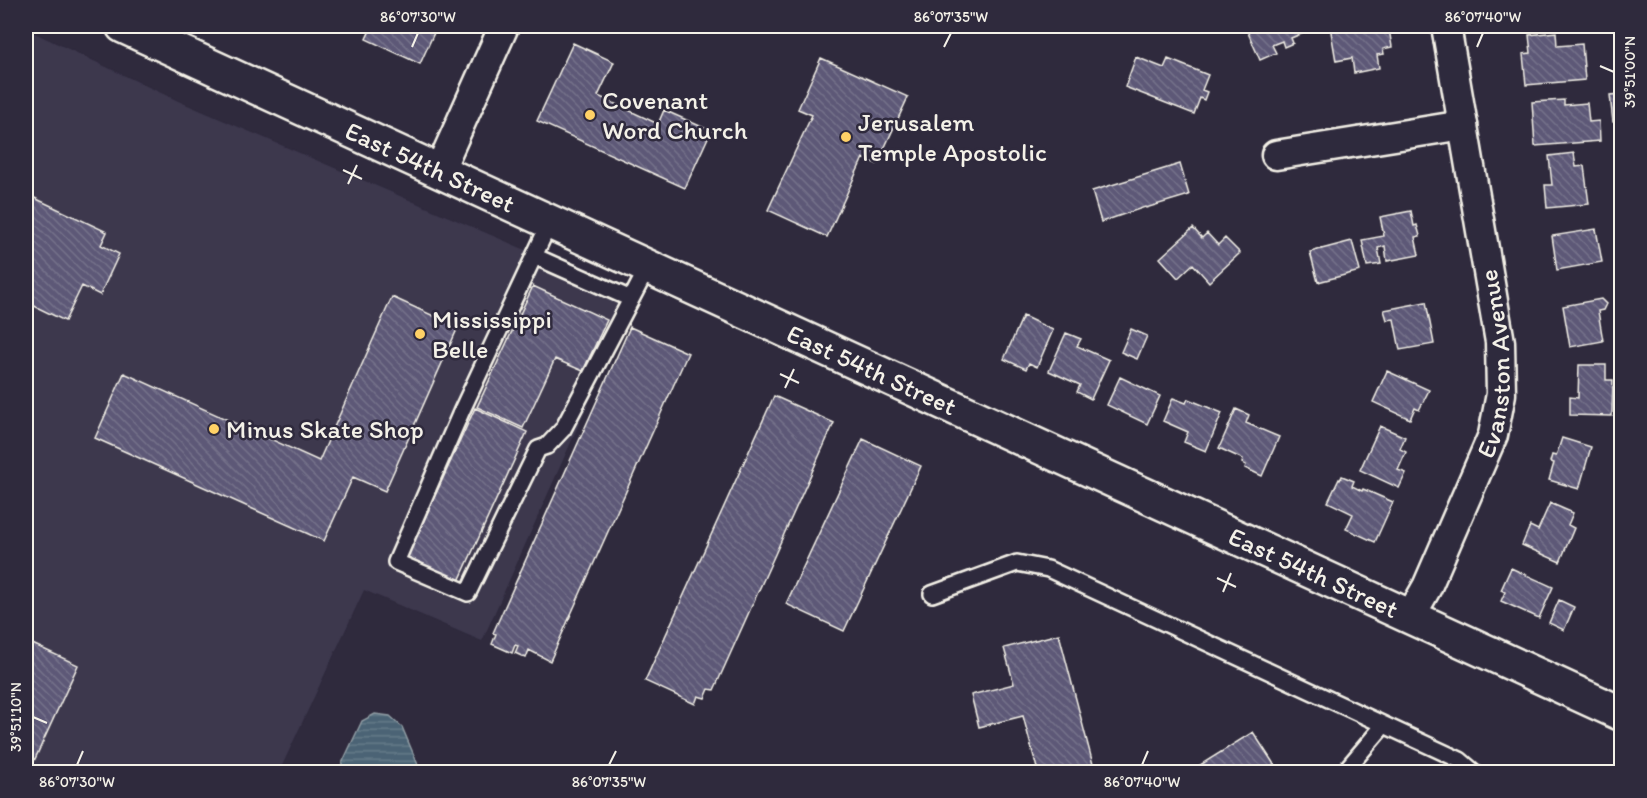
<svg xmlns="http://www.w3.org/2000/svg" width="1647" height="798" viewBox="0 0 1647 798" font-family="Itim,sans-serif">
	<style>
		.built { fill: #3d384e }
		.water { fill: url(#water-rules); stroke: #8f9ca3; stroke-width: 1.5 }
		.building { fill: url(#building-back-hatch); stroke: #f4f1e8; stroke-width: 1.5 }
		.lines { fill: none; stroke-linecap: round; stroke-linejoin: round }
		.lane-casing { stroke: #f4f1e8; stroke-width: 20 }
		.street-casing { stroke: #f4f1e8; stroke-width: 33 }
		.secondary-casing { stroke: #f4f1e8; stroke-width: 38 }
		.lane { stroke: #2f2a3d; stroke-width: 15 }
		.street { stroke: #2f2a3d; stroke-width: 28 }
		.secondary { stroke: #2f2a3d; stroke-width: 33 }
		.ticks { fill: none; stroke: #f4f1e8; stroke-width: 2 }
		.poi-dot { fill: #ffd166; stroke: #2f2a3d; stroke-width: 2 }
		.labels { text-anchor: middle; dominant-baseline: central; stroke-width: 5; stroke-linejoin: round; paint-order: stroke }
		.poi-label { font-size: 26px; fill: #f4f1e8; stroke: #2f2a3d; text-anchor: start }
		.street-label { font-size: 26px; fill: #f4f1e8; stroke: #2f2a3d }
		.neatline { fill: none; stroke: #f4f1e8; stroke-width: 2 }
		.ticks-label { font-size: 15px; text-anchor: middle; fill: #f4f1e8 }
	</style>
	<defs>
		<pattern id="water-rules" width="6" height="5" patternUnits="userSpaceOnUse" patternTransform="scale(1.5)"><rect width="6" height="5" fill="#4b6475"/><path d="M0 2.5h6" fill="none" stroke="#667b89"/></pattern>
		<pattern id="building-back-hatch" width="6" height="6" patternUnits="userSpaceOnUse" patternTransform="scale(1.5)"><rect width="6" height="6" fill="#5d5977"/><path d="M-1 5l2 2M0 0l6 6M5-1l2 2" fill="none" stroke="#75718a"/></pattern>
	</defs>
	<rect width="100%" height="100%" fill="#2f2a3d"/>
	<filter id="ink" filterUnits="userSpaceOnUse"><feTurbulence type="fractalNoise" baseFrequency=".0167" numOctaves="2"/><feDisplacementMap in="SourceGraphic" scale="12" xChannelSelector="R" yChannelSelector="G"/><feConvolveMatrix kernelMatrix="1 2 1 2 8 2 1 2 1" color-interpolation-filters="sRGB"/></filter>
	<g filter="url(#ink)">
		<path class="built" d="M26,29L178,101L626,293L631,308L482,641L364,590L279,772H26Z"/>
		<path class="water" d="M375,714L390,716L402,727L421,772H338L362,721Z"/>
		<path class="building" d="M372,26H437L420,64L366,39Z
			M1245,26H1303L1306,32L1291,38L1293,43L1284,47L1282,41L1272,45L1276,53L1260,60Z
			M1330,26H1379L1380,30L1389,29L1392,47L1383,49L1384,54L1377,55L1379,68L1354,73L1352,58L1336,61Z
			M1556,32L1557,46L1582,44L1585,80L1526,85L1523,54L1531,53L1529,35Z
			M573,43L614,62L598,96L658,124L664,110L711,131L685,188L537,121Z
			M1136,57L1164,68L1168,59L1208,75L1202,90L1207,92L1204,100L1200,98L1194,114L1125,87Z
			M821,58L908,97L877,164L863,158L827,237L768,210L812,115L798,109Z
			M1622,94V121L1613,122L1610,95Z
			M1564,100V105L1587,103L1589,122L1599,121L1600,141L1535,146L1532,102Z
			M1574,153L1576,167L1584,166L1589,204L1547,208L1545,185H1552L1549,156Z
			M1180,164L1189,195L1146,208L1145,207L1101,222L1092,191Z
			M1622,181V204H1618L1616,182Z
			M26,194L107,232L101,245L119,254L100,295L82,286L65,321L26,302Z
			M1411,211L1414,226L1417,225L1420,236L1415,237L1419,255L1387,261L1385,246L1378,248L1381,264L1367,266L1362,240L1384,236L1380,217Z
			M1193,228L1202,238L1207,233L1218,245L1225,238L1240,253L1209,282L1193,264L1178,278L1160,258Z
			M1596,229L1602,262L1557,270L1552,236Z
			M1352,241L1360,271L1318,282L1310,252Z
			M533,286L607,320L583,371L555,359L523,428L477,407Z
			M392,297L458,327L385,491L353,477L324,541L95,438L124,373L319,461Z
			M1601,299L1606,304L1603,310L1598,311L1603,341L1570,347L1563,306Z
			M1426,302L1434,344L1400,350L1394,319L1387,320L1384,310Z
			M1023,316L1053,330L1037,367L1029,363L1026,369L1004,359Z
			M630,327L688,353L550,661L529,650L526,658L515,653L518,646L515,645L512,653L492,644L496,634L493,633Z
			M1131,329L1147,336L1137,359L1121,352Z
			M1066,333L1081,339L1077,346L1109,360L1091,399L1077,392L1080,385L1049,371Z
			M1579,365H1606V380H1613L1612,416L1570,415V397L1578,398Z
			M1387,371L1429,390L1419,410L1415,408L1410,419L1373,402Z
			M1120,377L1160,396L1147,424L1107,405Z
			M774,396L834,423L714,690L709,689L705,698L698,696L695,704L645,681Z
			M1173,398L1186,403L1188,399L1222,413L1206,451L1184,442L1188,432L1163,421Z
			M475,408L527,432L459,581L407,557Z
			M1236,409L1249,415L1246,423L1279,437L1262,476L1245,468L1246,465L1242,463L1243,459L1219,448Z
			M1380,426L1405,437L1400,449L1406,452L1398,470L1406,473L1399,488L1360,470Z
			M1562,438L1591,447L1579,489L1549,480L1554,463L1550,462L1552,455L1556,456Z
			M863,439L921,466L844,631L786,604Z
			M1342,476L1354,481L1352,486L1362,491L1363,489L1393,502L1375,542L1346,529L1353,514L1328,502L1339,479L1340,480Z
			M1550,503L1573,513L1568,525L1574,528L1560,562L1522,545L1530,526L1538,530Z
			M1511,568L1553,587L1539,618L1501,601L1505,592L1501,590Z
			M1559,600L1574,607L1564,630L1549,623Z
			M1059,634L1095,772H1038L1023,716L979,727L971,695L1014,684L1004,648Z
			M26,641L78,665L29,772H26Z
			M1253,732L1279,772H1189Z"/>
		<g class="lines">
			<g class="lane-casing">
				<path id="lane" d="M550,222L462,410L396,562L468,593L538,449L547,446L563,429L648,267
					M534,256L631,299
					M932,594L1017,563L1048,569L1460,760L1474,772
					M1344,772L1384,725"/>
			</g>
			<g class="street-casing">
				<g id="street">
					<path d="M1276,155L1463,125"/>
					<path d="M439,171L504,26"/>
					<path id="s1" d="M1410,617L1427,587L1493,435L1501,394L1500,342L1446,26"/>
				</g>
			</g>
			<g class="secondary-casing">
				<g id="secondary">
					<path id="s2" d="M123,26L1622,714"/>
				</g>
			</g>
			<use href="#lane" class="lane"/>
			<use href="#street" class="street"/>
			<use href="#secondary" class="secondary"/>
		</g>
	</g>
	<path class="ticks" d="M412,47L418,33M944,47L951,33M1477,47L1483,33M1600,66L1614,72M343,170L362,179M348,184L357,165M780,374L799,383M785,388L794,369M1217,578L1236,587M1223,592L1231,573M33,717L47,723M77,765L83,751M609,765L616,751M1142,765L1148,751"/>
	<g class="poi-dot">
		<circle cx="590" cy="115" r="6"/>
		<circle cx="846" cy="137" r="6"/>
		<circle cx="420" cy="334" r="6"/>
		<circle cx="214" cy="429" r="6"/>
	</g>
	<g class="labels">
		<g class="poi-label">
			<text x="602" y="100">Covenant<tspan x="602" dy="30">Word Church</tspan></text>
			<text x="858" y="122">Jerusalem<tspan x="858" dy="30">Temple Apostolic</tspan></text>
			<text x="432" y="319">Mississippi<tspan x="432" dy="30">Belle</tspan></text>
			<text x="226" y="429">Minus Skate Shop</text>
		</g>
		<g class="street-label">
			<text stroke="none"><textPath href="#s2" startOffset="338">East 54th Street</textPath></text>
			<text stroke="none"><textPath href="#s1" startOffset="272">Evanston Avenue</textPath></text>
			<text stroke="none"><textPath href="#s2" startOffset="824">East 54th Street</textPath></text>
			<text stroke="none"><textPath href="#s2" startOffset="1310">East 54th Street</textPath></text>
		</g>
	</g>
	<rect width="1647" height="798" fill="none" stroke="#2f2a3d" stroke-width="66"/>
	<rect x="33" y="33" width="1581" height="732" class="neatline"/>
	<g class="ticks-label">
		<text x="418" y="22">86°07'30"W</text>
		<text x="951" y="22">86°07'35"W</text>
		<text x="1483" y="22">86°07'40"W</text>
		<text transform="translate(1630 72) rotate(-90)" y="5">39°51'00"N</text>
		<text transform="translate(16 717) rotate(-90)" y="5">39°51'10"N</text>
		<text x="77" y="787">86°07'30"W</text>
		<text x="609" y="787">86°07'35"W</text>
		<text x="1142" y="787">86°07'40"W</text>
	</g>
</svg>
